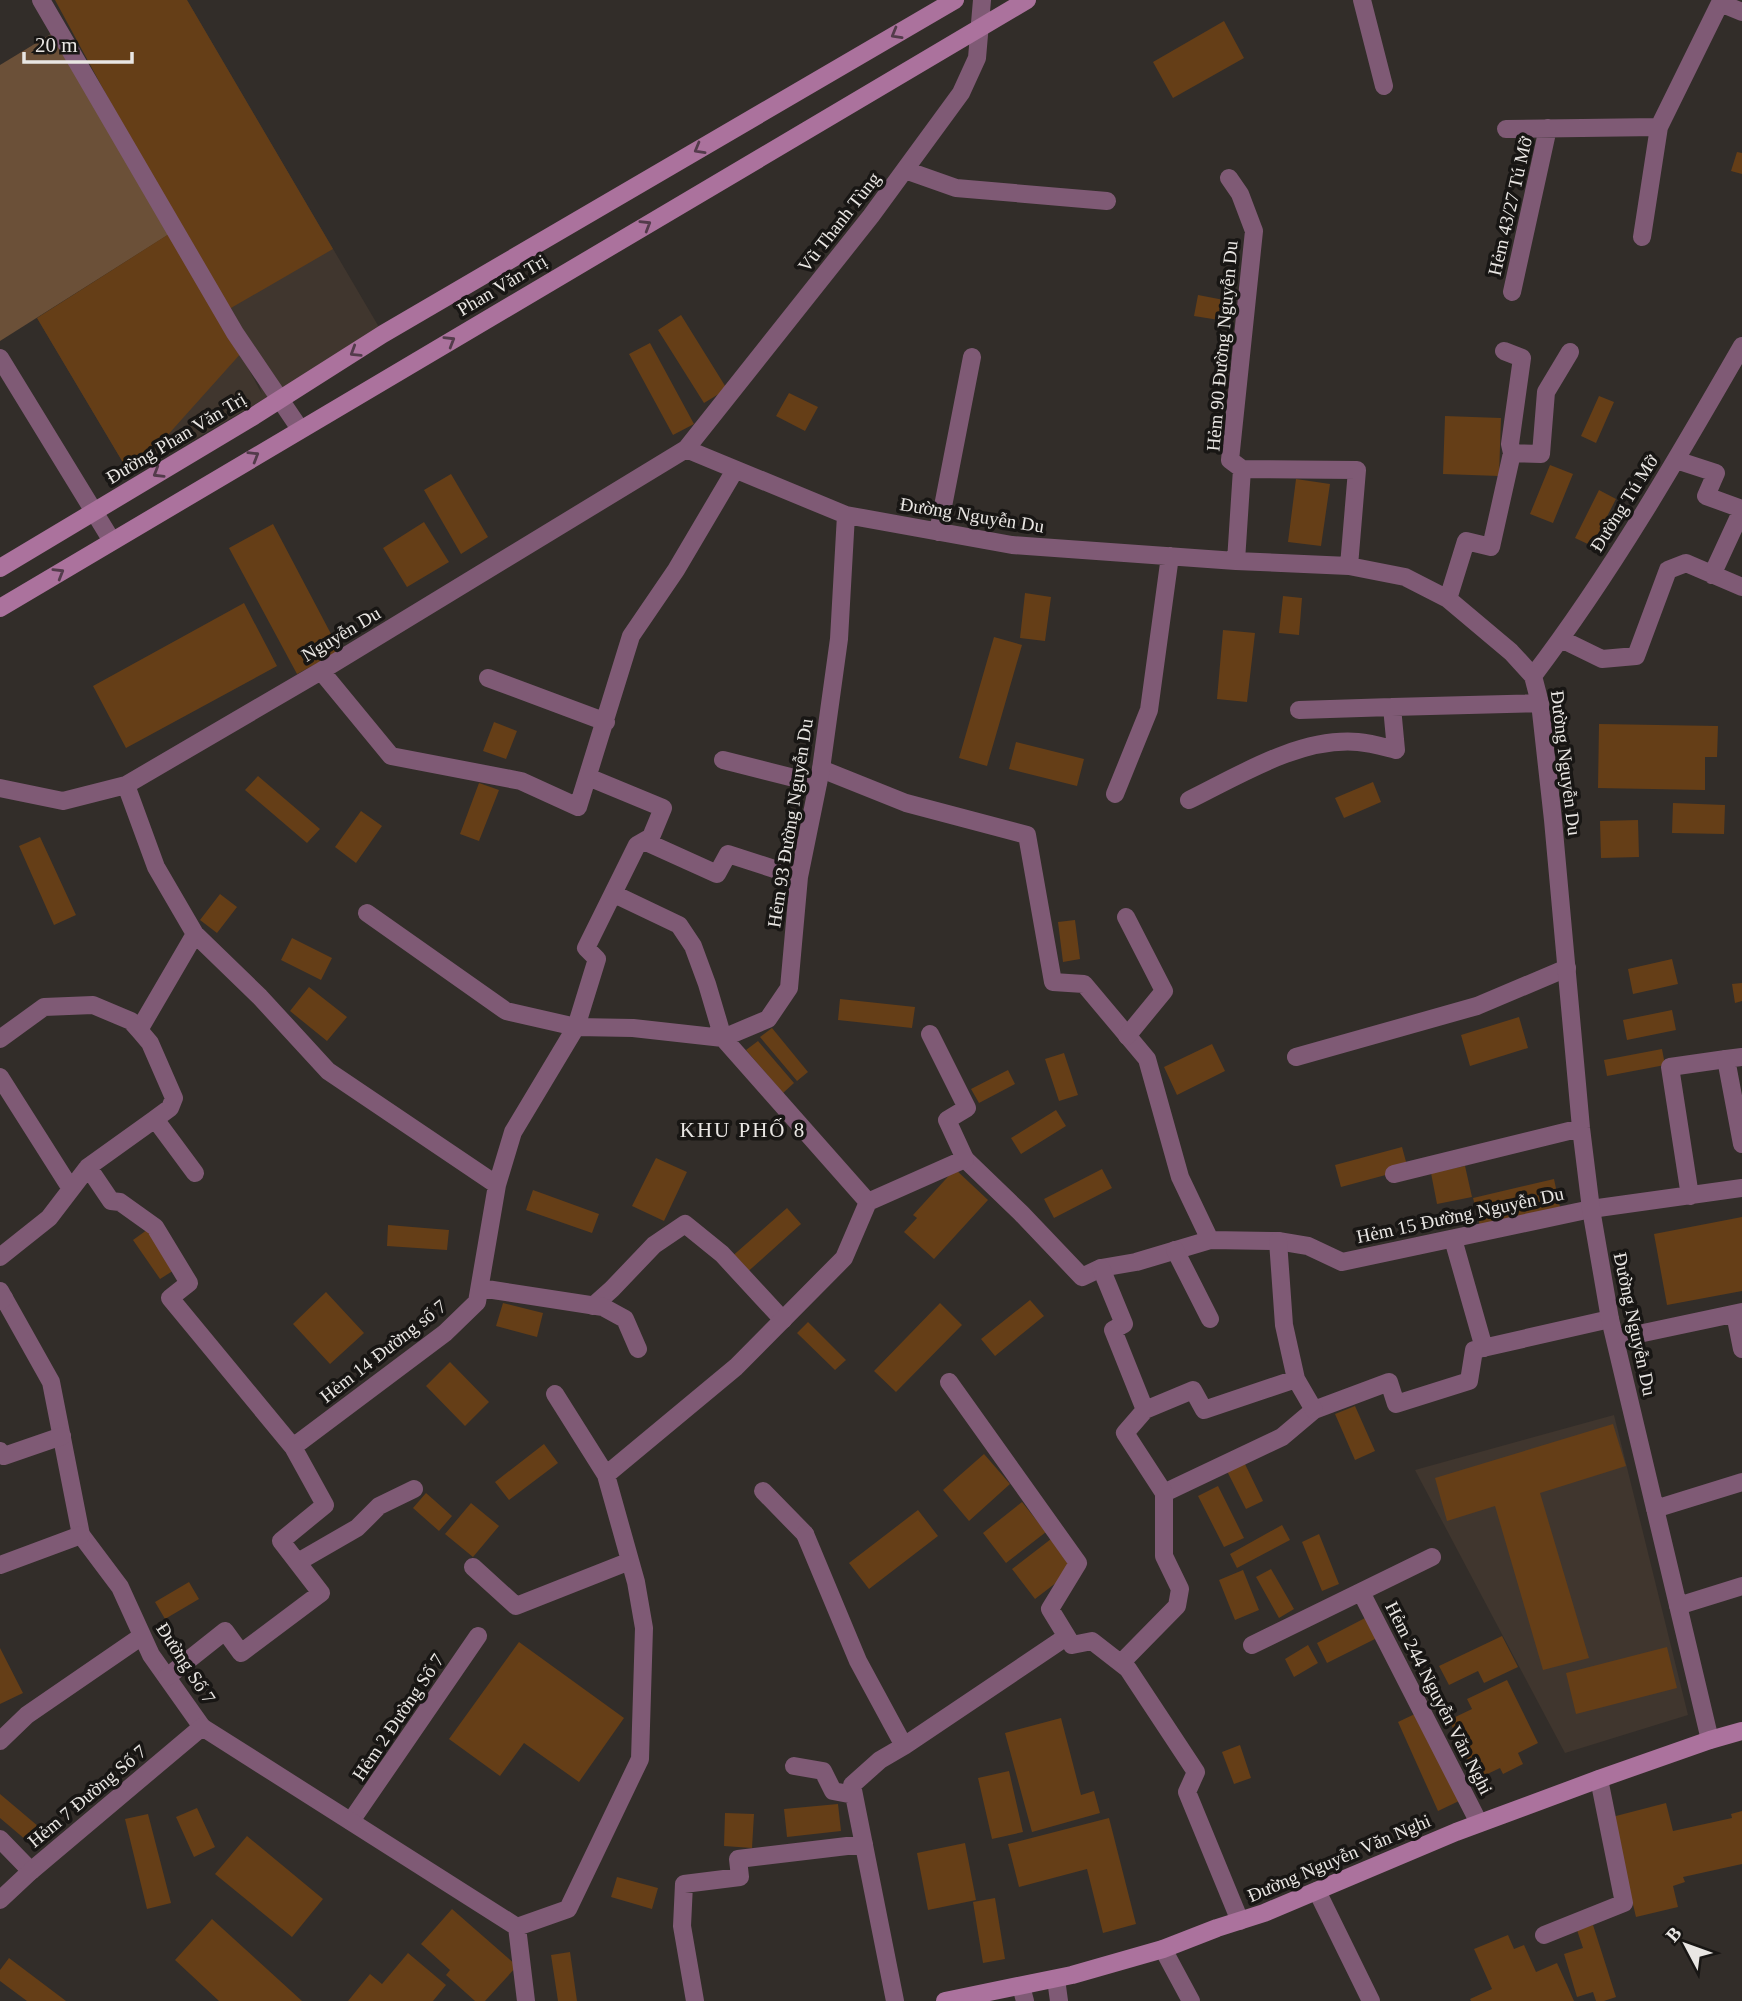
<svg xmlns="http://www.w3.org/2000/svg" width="1742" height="2001" viewBox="0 0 1742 2001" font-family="'Times New Roman',serif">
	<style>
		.built { fill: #40362e }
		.green { fill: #6b5038 }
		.building { fill: #653e17 }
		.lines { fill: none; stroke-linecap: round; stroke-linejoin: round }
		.service { stroke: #7f5a75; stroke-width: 18 }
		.minor { stroke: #7f5a75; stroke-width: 18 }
		.secondary { stroke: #ab729d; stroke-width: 18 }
		.oneway { stroke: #533b4b }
		.labels { text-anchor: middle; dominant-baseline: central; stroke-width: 7; stroke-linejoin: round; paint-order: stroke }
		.street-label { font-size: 19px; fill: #e9e6e3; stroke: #181614 }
		.neighbourhood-label { font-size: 21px; letter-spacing: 2px; fill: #e9e6e3; stroke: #181614 }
	</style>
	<rect width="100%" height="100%" fill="#322d29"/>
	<path class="built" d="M56,0H187L383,334L264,399L131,476L37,318L171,236L241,355L262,394L248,349Z
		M1614,1415L1688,1715L1565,1753L1415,1470Z"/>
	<path class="green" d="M56,31L171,233L0,341V65Z"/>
	<path class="building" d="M55,0H187L333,249L224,312Z
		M1224,21L1244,58L1173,98L1153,62Z
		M1737,152L1742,153V174L1731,171Z
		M172,232L243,351L131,476L37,318Z
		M1198,295L1224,300L1219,320L1194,316Z
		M681,315L727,389L704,403L658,330Z
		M650,343L694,424L673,435L629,354Z
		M789,393L818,407L805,431L776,416Z
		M1599,396L1614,402L1596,443L1581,436Z
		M1445,416L1501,418L1499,476L1443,474Z
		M1550,465L1573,474L1553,523L1530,514Z
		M451,474L488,537L461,554L424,490Z
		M1296,479L1330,484L1321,546L1288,542Z
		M1599,490L1616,499L1592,546L1575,538Z
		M424,522L449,562L407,587L383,548Z
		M273,524L340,651L297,674L229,548Z
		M1025,593L1051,597L1045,641L1020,638Z
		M1283,596L1302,598L1299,635L1279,633Z
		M244,603L277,666L126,748L93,686Z
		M1223,630L1255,633L1247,702L1217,699Z
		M994,637L1022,645L987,766L959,758Z
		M494,722L517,731L506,759L483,751Z
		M1599,724L1718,726L1717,757H1705V790L1598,788Z
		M1016,742L1084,759L1077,786L1009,769Z
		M258,776L320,829L307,843L245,790Z
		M1373,782L1381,802L1344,818L1335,798Z
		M479,783L499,790L479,841L460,834Z
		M1673,803L1725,805L1724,834L1672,833Z
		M361,811L382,826L356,863L335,847Z
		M1638,820L1639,857L1601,858L1600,821Z
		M40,837L76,915L54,925L19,846Z
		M220,894L237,907L217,933L200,920Z
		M1075,920L1080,959L1063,962L1058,922Z
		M292,938L332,958L321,980L281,960Z
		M1672,959L1678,984L1633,994L1628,969Z
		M1742,983V1001L1735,1003L1732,984Z
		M309,987L347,1017L327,1041L290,1011Z
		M840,999L915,1007L912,1028L838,1020Z
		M1672,1010L1676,1030L1627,1040L1623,1020Z
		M1519,1017L1528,1048L1470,1066L1461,1035Z
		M772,1028L808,1072L797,1081L760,1037Z
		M758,1041L794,1083L783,1093L746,1050Z
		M1212,1044L1225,1071L1177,1095L1164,1067Z
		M1662,1049L1665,1065L1607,1076L1604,1060Z
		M1064,1053L1078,1095L1059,1101L1045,1059Z
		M1008,1070L1015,1084L979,1103L971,1089Z
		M1056,1110L1066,1126L1021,1154L1011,1138Z
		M1402,1147L1408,1169L1341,1187L1335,1165Z
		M656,1158L687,1172L664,1221L632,1206Z
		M1465,1166L1472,1197L1437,1204L1431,1173Z
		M955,1169L988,1200L934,1259L904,1232L917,1218L913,1215Z
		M1102,1169L1112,1188L1054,1218L1044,1199Z
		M1554,1179L1560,1207L1480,1226L1473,1198Z
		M533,1190L599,1214L592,1233L526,1210Z
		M787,1208L801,1224L743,1276L729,1259Z
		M1742,1217V1291L1667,1305L1654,1234Z
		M388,1225L449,1230L447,1250L387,1246Z
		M151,1227L179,1267L160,1279L133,1240Z
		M326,1292L364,1333L330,1364L293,1324Z
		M1030,1300L1044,1316L995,1356L981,1339Z
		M503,1303L543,1313L537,1337L496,1326Z
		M940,1303L962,1325L896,1392L874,1371Z
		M808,1322L846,1360L835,1370L797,1333Z
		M450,1362L489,1402L465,1426L426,1386Z
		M1355,1406L1375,1451L1355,1460L1335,1414Z
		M1613,1424L1626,1466L1540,1493L1589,1658L1543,1670L1495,1506L1447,1521L1435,1478Z
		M544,1444L558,1463L509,1500L495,1482Z
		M984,1454L1010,1484L969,1521L943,1490Z
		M1243,1460L1263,1501L1246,1509L1226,1469Z
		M1218,1486L1244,1538L1224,1547L1198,1496Z
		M426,1493L452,1516L439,1531L413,1508Z
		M1022,1502L1046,1532L1006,1563L983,1533Z
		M471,1503L499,1526L473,1557L445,1534Z
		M918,1510L938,1536L869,1589L849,1563Z
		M1282,1525L1290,1540L1237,1568L1230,1554Z
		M1319,1534L1339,1584L1322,1591L1302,1542Z
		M1051,1539L1074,1569L1035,1599L1012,1569Z
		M1271,1569L1294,1609L1279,1618L1256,1577Z
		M1243,1570L1259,1610L1235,1620L1219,1580Z
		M189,1582L199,1599L165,1619L155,1602Z
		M1367,1617L1377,1638L1327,1663L1317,1643Z
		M1502,1636L1518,1667L1484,1683L1478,1671L1449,1685L1439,1666Z
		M519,1642L624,1718L579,1782L524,1743L500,1776L449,1739Z
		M1308,1645L1318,1663L1294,1677L1285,1659Z
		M1667,1647L1677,1688L1576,1714L1566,1673Z
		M0,1648L23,1693L0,1704Z
		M1507,1680L1538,1743L1518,1753L1523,1764L1503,1774L1500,1768L1477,1779L1449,1720L1472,1709L1467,1699Z
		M1419,1712L1459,1801L1438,1811L1398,1722Z
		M1061,1718L1081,1795L1094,1791L1100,1813L1032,1832L1005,1733Z
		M1240,1745L1251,1778L1234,1784L1222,1752Z
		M1009,1771L1023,1832L992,1839L978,1778Z
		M0,1794L45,1832L33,1846L0,1818Z
		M1666,1803L1673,1831L1732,1818L1731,1814L1742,1811V1864L1683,1877L1685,1882L1673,1886L1678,1907L1636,1917L1612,1817Z
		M838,1804L841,1831L787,1837L784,1809Z
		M197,1808L215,1847L194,1857L176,1817Z
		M725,1813L754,1814L752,1848L724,1846Z
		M148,1814L171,1903L147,1909L125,1819Z
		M1109,1818L1136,1924L1103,1933L1087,1869L1019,1887L1008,1844Z
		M247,1836L323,1899L292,1937L215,1874Z
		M965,1843L976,1900L928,1910L917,1853Z
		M617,1877L658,1888L652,1909L611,1897Z
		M995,1898L1005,1959L983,1963L973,1902Z
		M452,1909L517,1966L485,2001H475L446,1975L450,1970L421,1944Z
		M212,1919L302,2001H219L175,1960Z
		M1593,1925L1616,1997L1604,2001H1596L1593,1992L1577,1997L1564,1954L1583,1948L1577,1930Z
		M1508,1935L1514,1949L1524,1945L1536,1972L1557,1963L1574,2001H1471L1470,1999L1492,1989L1474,1949Z
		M570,1952L577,2001H558L551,1955Z
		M408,1953L446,1985L433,2001H348L370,1974L382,1984Z
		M9,1958L66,2001H27L0,1981V1970Z"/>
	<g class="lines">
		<path class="service" d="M1362,0L1384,86
			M821,769L906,803L1027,835L1053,982L1084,984L1147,1059L1180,1177L1210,1240
			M1296,1057L1477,1006L1567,968
			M965,1159L1021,1213L1082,1277L1101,1268L1136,1262L1210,1240L1278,1241L1308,1246L1342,1262L1591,1209L1742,1188
			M1690,1196L1670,1067L1726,1059
			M1453,1239L1484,1348
			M0,1291L51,1382L81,1535L120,1587L151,1655L202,1727
			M593,1306L612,1289L654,1245L685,1224L722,1254L783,1320
			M763,1491L805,1534
			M1164,1493L1282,1437L1314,1410L1389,1382L1396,1404L1469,1381L1474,1350L1610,1319
			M0,1741L27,1715L142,1636
			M351,1821L478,1636
			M0,1839L31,1871
			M1317,1891L1371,2001
			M1021,1986L1025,2001"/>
		<path class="minor" d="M41,0L235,333L300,429
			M1506,129L1659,127L1720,3L1742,12
			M905,170L956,188L1107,201
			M1229,178L1240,194L1254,231L1230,460L1242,469L1236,561
			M1642,237L1659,127
			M1512,292L1548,128
			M1504,351L1522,358L1510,444L1512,453
			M0,358L112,541
			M686,449L846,515L1012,545L1236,561L1349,566L1405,577L1448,599L1511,652L1533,676L1540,703L1553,820L1581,1128L1591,1209L1610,1319L1710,1740
			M1676,460L1716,473L1706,496L1742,509
			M1242,469L1357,470L1349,566
			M938,532L972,357
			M1712,575L1742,510
			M1448,599L1466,541L1491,547L1512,453L1541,454L1546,392L1570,352
			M1561,639L1602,659L1636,656L1668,570L1686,563L1742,587
			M321,671L391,756L521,781L578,807L631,636L676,570L735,470
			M1533,676C1612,572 1677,459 1742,346
			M488,678L606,722
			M1299,710L1392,707
			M723,760L818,784
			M126,785L156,867L195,934L260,997L328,1071L497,1185
			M0,788L63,801L126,785L321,671L686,449L871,216L961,93L977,58L982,0
			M1115,794L1149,710L1170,556
			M1189,800C1240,775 1300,737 1358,742C1371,743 1384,747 1396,750L1392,707L1540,703
			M644,841L717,874L728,854L799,877
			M614,894L679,925L693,946L707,984L723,1038L868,1202L965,1159L947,1120L967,1108L930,1034
			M367,913L506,1011L576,1027L633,1028L723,1038L768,1019L789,988L799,877L821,769L839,639L846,515
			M1126,917L1164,991L1127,1036
			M139,1030L150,1043L174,1098L170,1108L155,1119
			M0,1039L44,1007L93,1005L131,1021L139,1030L195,934
			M1742,1057L1726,1059L1742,1144
			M0,1077L71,1189
			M88,1167L111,1201L120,1202L155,1227L189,1283L170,1298L293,1447
			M1394,1174L1581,1128
			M1278,1241L1284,1325L1296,1379
			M1175,1250L1210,1319
			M0,1257L49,1218L88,1167L155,1119L195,1173
			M1101,1268L1124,1324L1113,1330L1145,1410L1125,1433L1164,1493V1556L1180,1589L1177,1606L1121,1663
			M480,1288L603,1307L625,1319L638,1349
			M0,1301L4,1298
			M1735,1314L1742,1349
			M1615,1339L1742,1312
			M949,1382L1078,1563L1050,1609L1072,1645L1092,1641L1128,1669L1196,1772L1187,1792L1240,1921
			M555,1394L606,1475
			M1145,1410L1193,1390L1204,1410L1296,1379L1314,1410
			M0,1451L4,1456L62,1436
			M1655,1509L1742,1482
			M805,1534L858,1661L904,1746L880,1760L852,1785L895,2001
			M298,1562L357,1528L379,1506L414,1489
			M0,1565L81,1535
			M473,1567L516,1606L630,1561
			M1361,1592L1479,1823
			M1678,1606L1742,1586
			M1252,1645L1432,1557
			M167,1677L225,1631L241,1653L321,1593L281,1541L325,1505L293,1447L445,1333L477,1302L497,1185L513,1132L576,1027L597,959L586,948L637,845L651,837L663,808L588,777
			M904,1746L1066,1637
			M794,1766L823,1771L833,1791L854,1795
			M0,1900L31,1871L202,1727L517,1927L526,2001
			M517,1927L568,1909L640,1759L644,1628L636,1582L606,1475L736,1367L844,1258L868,1202
			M1544,1935L1624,1903L1599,1779
			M1163,1949L1191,2001
			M1056,1979L1059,2001
			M695,2001L682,1926L684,1884L740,1877L738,1859L864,1844"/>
		<path class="secondary" d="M0,568L254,416L383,334L955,0
			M0,608L1027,0
			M945,2001L1072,1975L1163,1949L1217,1928L1264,1913L1456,1832L1599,1779L1710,1740L1742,1731"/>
	</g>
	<defs><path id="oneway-chevron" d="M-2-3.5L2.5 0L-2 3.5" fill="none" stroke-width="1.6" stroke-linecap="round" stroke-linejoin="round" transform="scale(1.75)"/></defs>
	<g class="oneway">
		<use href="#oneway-chevron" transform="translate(896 34) rotate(150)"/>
		<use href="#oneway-chevron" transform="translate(699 149) rotate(150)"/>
		<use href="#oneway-chevron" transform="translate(646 225) rotate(-31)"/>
		<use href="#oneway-chevron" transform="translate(450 341) rotate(-31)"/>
		<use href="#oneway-chevron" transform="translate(355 352) rotate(148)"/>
		<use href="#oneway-chevron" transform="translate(254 456) rotate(-31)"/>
		<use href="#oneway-chevron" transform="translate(158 473) rotate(149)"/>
		<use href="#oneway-chevron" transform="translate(59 573) rotate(-31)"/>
	</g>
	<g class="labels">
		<g class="street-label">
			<text transform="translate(1510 206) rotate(-77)">Hẻm 43/27 Tú Mỡ</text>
			<text transform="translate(839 222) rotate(-52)">Vũ Thanh Tùng</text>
			<text transform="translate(502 285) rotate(-31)">Phan Văn Trị</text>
			<text transform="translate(1222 346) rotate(-85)">Hẻm 90 Đường Nguyễn Du</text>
			<text transform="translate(176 438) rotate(-31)">Đường Phan Văn Trị</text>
			<text transform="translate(1624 503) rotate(-58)">Đường Tú Mỡ</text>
			<text transform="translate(972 515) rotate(9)">Đường Nguyễn Du</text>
			<text transform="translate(341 634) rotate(-31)">Nguyễn Du</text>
			<text transform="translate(1566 763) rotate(83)">Đường Nguyễn Du</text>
			<text transform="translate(790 823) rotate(-81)">Hẻm 93 Đường Nguyễn Du</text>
			<text transform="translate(1460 1215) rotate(-12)">Hẻm 15 Đường Nguyễn Du</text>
			<text transform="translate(1635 1324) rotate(78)">Đường Nguyễn Du</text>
			<text transform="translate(383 1351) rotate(-38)">Hẻm 14 Đường số 7</text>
			<text transform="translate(186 1663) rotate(57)">Đường Số 7</text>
			<text transform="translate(1439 1698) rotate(63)">Hẻm 244 Nguyễn Văn Nghi</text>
			<text transform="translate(398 1717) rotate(-56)">Hẻm 2 Đường Số 7</text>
			<text transform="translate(87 1796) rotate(-40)">Hẻm 7 Đường Số 7</text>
			<text transform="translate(1339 1858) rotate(-23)">Đường Nguyễn Văn Nghi</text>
		</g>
		<g class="neighbourhood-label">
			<text x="743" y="1130">KHU PHỐ 8</text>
		</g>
	</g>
	<g transform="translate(1686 1945) rotate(311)" stroke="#181614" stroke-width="5" paint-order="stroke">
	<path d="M0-5L12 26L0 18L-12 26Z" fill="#e9e6e3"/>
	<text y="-10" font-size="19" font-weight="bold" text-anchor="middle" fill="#e9e6e3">B</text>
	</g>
	<path d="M24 52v10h108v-10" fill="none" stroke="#e9e6e3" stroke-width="3.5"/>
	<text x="35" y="52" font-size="21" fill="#e9e6e3" stroke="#181614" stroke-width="5" paint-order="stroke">20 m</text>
</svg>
